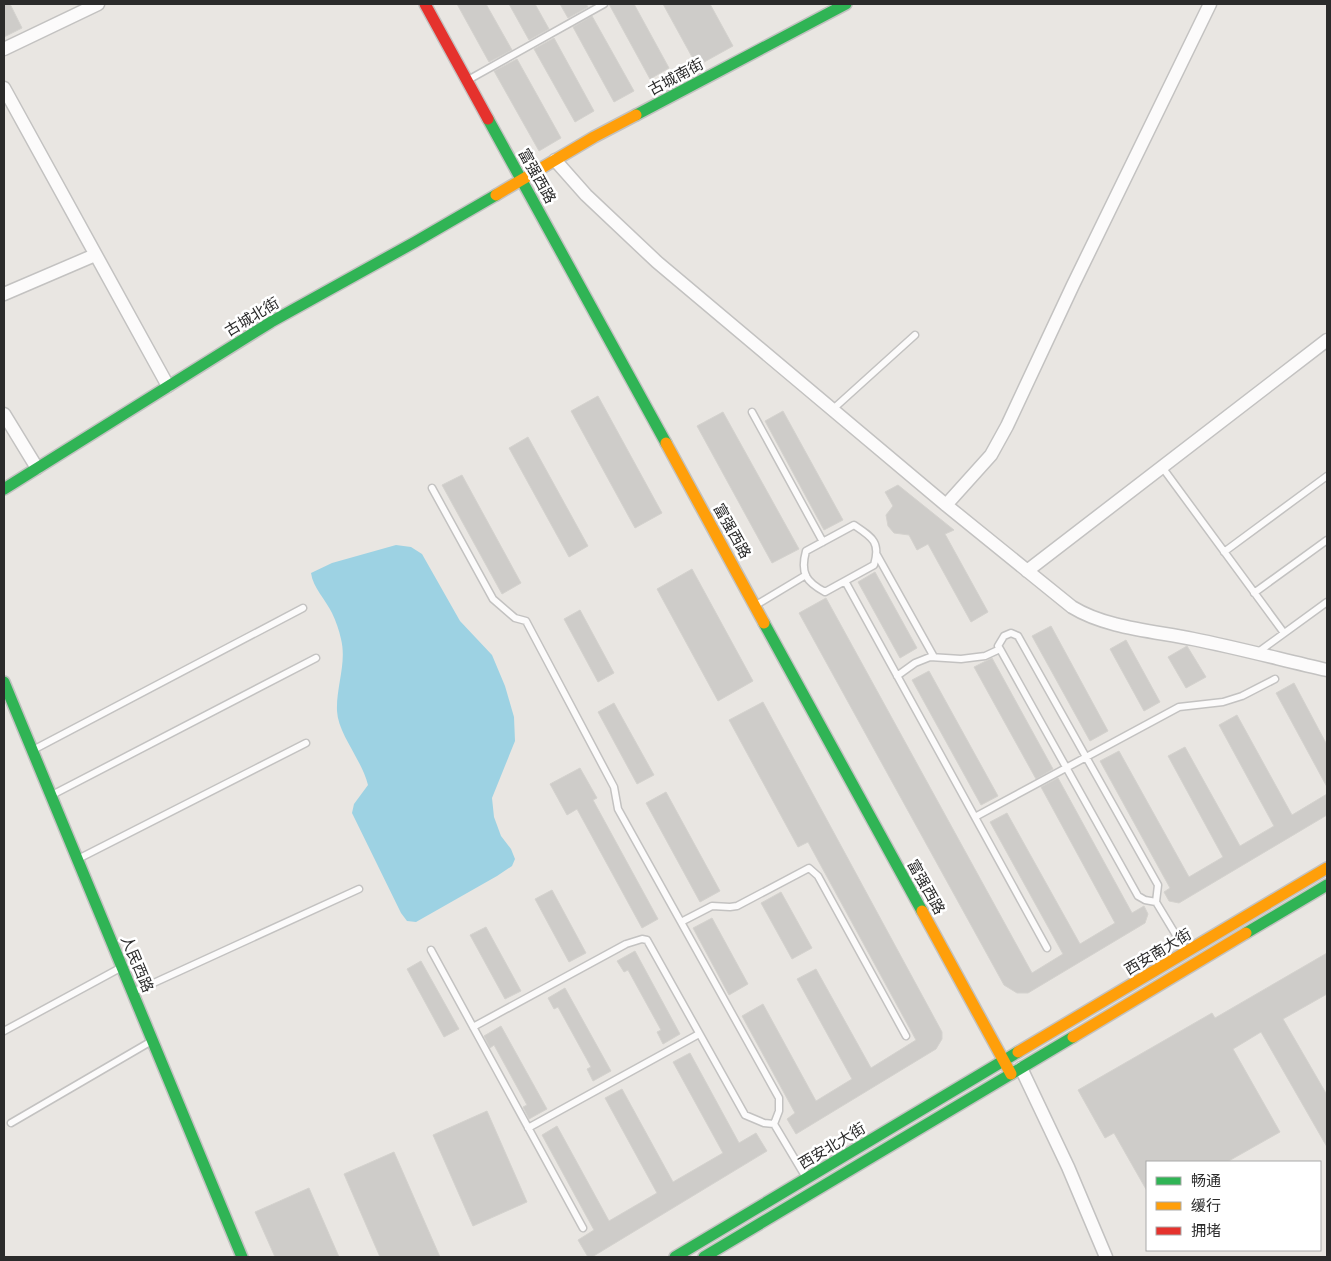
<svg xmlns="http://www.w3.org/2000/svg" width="1331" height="1261" viewBox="0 0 1331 1261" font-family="Signika,'Noto Sans SC',sans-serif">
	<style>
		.water { fill: #9dd2e3 }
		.building { fill: #ceccc9; stroke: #d4d2ce }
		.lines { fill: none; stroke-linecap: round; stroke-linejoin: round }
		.lane-casing { stroke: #c3c2c1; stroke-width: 9 }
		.street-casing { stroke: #c3c2c1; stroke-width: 15 }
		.fast-casing { stroke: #c3c2c1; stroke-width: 14 }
		.slow-casing { stroke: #c3c2c1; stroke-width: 14 }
		.jam-casing { stroke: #c3c2c1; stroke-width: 14 }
		.lane { stroke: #fcfbfb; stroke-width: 6 }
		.street { stroke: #fcfbfb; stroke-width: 12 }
		.fast { stroke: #30b455; stroke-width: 11 }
		.slow { stroke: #ff9f0a; stroke-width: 11 }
		.jam { stroke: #e5322d; stroke-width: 11 }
		.labels { text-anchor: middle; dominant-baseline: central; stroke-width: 5; stroke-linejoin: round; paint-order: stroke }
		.street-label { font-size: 15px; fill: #2b2b2b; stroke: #fff }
	</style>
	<rect width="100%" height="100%" fill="#e9e6e2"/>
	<path class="water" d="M396,545L411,547L422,554L460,621L492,655L505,686L514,717L515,741L492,798L494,817L501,836L511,849L515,859L512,866L497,876L416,922L407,921L401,913L352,813L354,804L368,785C362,760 338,734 337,711C336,687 347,663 341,639C339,630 336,621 332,613C326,600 313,588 311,573L332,563Z"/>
	<path class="building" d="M4,4H10L22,28L4,37Z
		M457,4H486L512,50L489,62Z
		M509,4H535L549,29L529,40Z
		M560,4H586L588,7L568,18Z
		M609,4H634L669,68L650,79Z
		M663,4H710L733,46L697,66Z
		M592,16L634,91L614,102L573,27Z
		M554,38L594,111L575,122L534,49Z
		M517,59L561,138L539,151L494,71Z
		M598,396L662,513L635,528L571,411Z
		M783,411L843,520L824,530L765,421Z
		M723,412L799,549L772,563L697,426Z
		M528,437L588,546L569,557L509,448Z
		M462,475L521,583L502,594L442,485Z
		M898,485L954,530L945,534L988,612L971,622L928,544L917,550L909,535L894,533L888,526L886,515L893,506L885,492Z
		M692,569L753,681L718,701L657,589Z
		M875,572L917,648L900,658L858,582Z
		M826,598L1032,973L1063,954L990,822L1007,813L1080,944L1115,923L1041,787L1058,778L1132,913L1144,906L1148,914L1145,923L1028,993H1017L1004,985L799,613Z
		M580,610L614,673L598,682L564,619Z
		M1051,626L1108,731L1090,741L1032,636Z
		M1126,640L1160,702L1144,711L1110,649Z
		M1187,646L1206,677L1186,688L1168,657Z
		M992,658L1053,769L1036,779L974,667Z
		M929,671L998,796L981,805L912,680Z
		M1294,683L1327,745V787L1276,693Z
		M763,702L942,1032V1039L936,1049L796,1134L787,1119L795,1113L742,1016L763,1004L816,1101L852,1079L797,979L816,969L871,1068L916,1040L808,842L798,847L729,720Z
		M614,703L654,775L637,784L598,712Z
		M1237,715L1292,815L1327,794V815L1179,903L1169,901L1164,892L1170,888L1100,761L1119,751L1189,877L1223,857L1168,756L1185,747L1240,846L1274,826L1219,725Z
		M580,768L597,798L593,800L658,919L642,928L577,809L567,815L550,784Z
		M666,792L720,891L700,902L646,803Z
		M552,890L586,953L569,962L535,899Z
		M781,892L812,948L792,959L761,903Z
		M712,918L748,984L729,995L693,928Z
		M486,927L521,991L505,999L470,935Z
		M635,951L680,1034L663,1044L657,1032L661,1030L628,970L624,972L617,961Z
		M1327,953V994L1283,1019L1327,1095V1147L1261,1032L1233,1049L1280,1132L1227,1162H1147V1191L1114,1133L1105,1138L1078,1090L1212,1013L1215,1018Z
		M421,961L459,1029L444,1037L407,969Z
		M565,988L611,1071L593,1081L587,1069L591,1067L558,1007L554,1009L548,998Z
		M501,1026L547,1109L529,1119L523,1107L527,1105L494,1045L490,1048L484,1036Z
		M690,1053L739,1143L756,1133L767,1151L592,1257H588L578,1240L594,1230L542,1135L557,1126L609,1221L657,1193L605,1098L622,1089L673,1182L723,1153L673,1062Z
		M487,1111L527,1202L473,1226L433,1135Z
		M394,1152L440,1257H380L344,1174Z
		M309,1188L339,1257H275L255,1212Z"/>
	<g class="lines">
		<g class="lane-casing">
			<path id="lane" d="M468,80L604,4
				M832,410L915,335
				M752,412L823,542
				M1162,467L1284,633
				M432,488L493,599L515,618L526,621L614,787L618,809L779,1098V1111L774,1124L764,1123L745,1115L647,940L642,939L626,944L473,1027
				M854,525C872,537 881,542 874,565L825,592C806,582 800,573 806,551Z
				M1224,552L1327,476
				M877,555L934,657
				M845,581L1047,948
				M1254,593L1327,540
				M756,605L806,575
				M1011,633L1018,636L1158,885L1156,902L1145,900L1138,896L1000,649L998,646L1004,636Z
				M1257,653L1327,602
				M897,676L915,663L930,657L961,659L985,656L1000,649
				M33,750L303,608
				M52,795L316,658
				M975,817L1179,707L1223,702L1242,696L1275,679
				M78,859L306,743
				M1156,902L1185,950
				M681,922L712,906L730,907L737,906L809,868L818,876L906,1036
				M431,950L583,1228
				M134,992L359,889
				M4,1031L122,967
				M11,1123L150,1042
				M774,1124L805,1176
				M528,1128L699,1034"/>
		</g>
		<g class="street-casing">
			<path id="street" d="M4,49L98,4
				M4,88L168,386
				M555,160L586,195L657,262L946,505L1072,607C1106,628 1154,631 1193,639C1238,648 1283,660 1327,670
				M4,294L95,255
				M4,414L37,468
				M946,505L991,455L1007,426L1073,285L1210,4
				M1027,571L1327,340
				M1021,1068L1068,1167L1106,1257"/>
		</g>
		<g class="fast-casing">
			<path id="fast" d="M636,115L846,4
				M488,119L666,443
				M4,489L271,322L415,242L496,195
				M764,623L922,911
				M4,682L242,1257
				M1246,933L1327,885
				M675,1257L1018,1052
				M704,1257L1073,1037"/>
		</g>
		<g class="slow-casing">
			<path id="slow" d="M496,195L594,137L636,115
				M666,443L764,623
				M922,911L1011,1074
				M1073,1037L1246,933
				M1018,1052L1327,868"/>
		</g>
		<g class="jam-casing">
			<path id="jam" d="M425,4L488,119"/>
		</g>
		<use href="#lane" class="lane"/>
		<use href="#street" class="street"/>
		<use href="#fast" class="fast"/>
		<use href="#slow" class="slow"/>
		<use href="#jam" class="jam"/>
	</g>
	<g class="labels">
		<g class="street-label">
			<text transform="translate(676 77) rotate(-28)">古城南街</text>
			<text transform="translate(537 176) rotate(61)">富强西路</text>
			<text transform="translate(252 317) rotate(-31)">古城北街</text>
			<text transform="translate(732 531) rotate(61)">富强西路</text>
			<text transform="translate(926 887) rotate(61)">富强西路</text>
			<text transform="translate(1158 952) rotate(-31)">西安南大街</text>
			<text transform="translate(137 964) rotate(67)">人民西路</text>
			<text transform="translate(832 1146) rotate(-31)">西安北大街</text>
		</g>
	</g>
	<rect width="1331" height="1261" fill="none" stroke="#2b2b2b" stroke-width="10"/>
	<rect x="1146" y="1161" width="175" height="90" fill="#ffffff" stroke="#aaaaaa"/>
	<rect x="1156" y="1177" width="25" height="8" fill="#30b455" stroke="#aaaaaa"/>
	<text x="1191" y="1186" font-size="15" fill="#2b2b2b">畅通</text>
	<rect x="1156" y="1202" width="25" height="8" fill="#ff9f0a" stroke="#aaaaaa"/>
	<text x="1191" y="1211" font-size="15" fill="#2b2b2b">缓行</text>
	<rect x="1156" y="1227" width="25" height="8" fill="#e5322d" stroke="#aaaaaa"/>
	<text x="1191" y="1236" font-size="15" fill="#2b2b2b">拥堵</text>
</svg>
